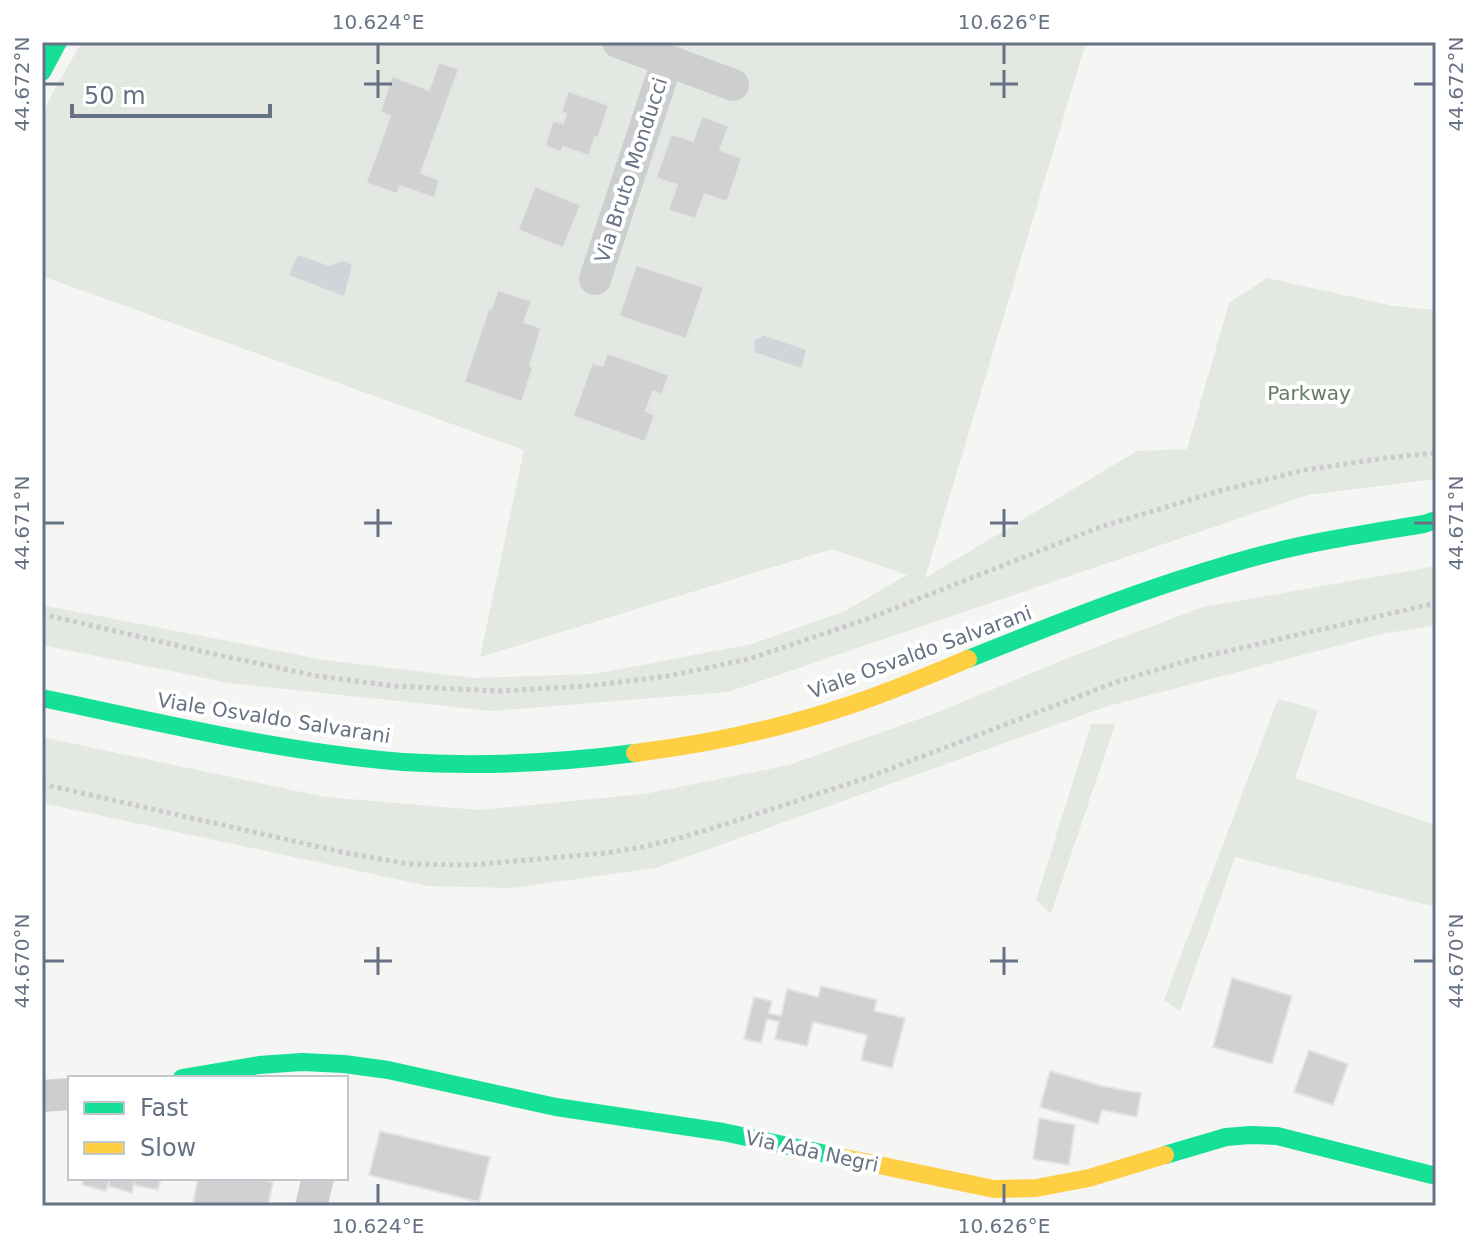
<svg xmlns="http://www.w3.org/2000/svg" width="1478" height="1248" viewBox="0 0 1478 1248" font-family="'DejaVu Sans',sans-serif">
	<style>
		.green { fill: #e4e8e2 }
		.water { fill: #cfd5d9 }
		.building { fill: #d0d1d2; stroke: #e4e4e4; stroke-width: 2 }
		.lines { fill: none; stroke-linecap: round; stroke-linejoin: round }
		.path { stroke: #cbcbcc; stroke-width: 5; stroke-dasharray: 4 4; stroke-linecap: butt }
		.street { stroke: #cdcecf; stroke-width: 32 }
		.fast { stroke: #16e098; stroke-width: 18 }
		.slow { stroke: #ffcf43; stroke-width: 18 }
		.ticks { fill: none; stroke: #667284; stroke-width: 3 }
		.labels { text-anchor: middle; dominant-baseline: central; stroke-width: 8; stroke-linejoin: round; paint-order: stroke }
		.street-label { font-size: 20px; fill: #667284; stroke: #fff }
		.park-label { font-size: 20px; fill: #667b65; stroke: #fff }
		.neatline { fill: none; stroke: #667284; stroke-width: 3 }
		.ticks-label { font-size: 20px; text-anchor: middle; fill: #667284 }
	</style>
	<rect width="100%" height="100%" fill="#f5f5f4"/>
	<path class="green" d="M82,42H1086L925,578L1137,451L1187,449L1229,303L1267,278L1394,306L1436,310V479L1308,495L728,692L492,711L229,683L42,645V605L325,660L474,678L594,674L752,644L845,611L907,575L832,549L480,657L524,450L42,276V115L55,88Z
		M1436,566V625L1382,634L1108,706L656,868L512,888L428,886L42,803V737L325,797L479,810L644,794L789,765L936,713L1065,659L1203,607Z
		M1278,699L1318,710L1295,778L1436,825V907L1235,857L1180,1011L1164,1000Z
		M1091,724H1115L1051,914L1036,900Z"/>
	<path class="water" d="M298,255L329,266L344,261L352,265L344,296L289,275Z
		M762,335L806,350L801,368L755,352L754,340L761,338Z"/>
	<path class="building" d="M439,62L459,69L421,173L440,180L434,198L400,186L397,194L366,183L390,116L380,112L392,76L429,90Z
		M568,91L609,105L598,138L595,137L589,156L563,147L561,152L545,146L553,120L563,123L566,114L561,112Z
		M702,116L729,126L720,150L742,158L727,202L705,194L695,219L668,210L677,185L656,178L671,134L693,141Z
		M535,186L581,205L563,248L518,230Z
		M636,265L704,287L686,339L619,316Z
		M498,290L532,301L524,322L541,328L530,366L533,367L522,402L464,382L489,308L491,309Z
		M607,353L669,375L662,395L653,391L646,411L655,415L645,442L573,416L592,363L603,366Z
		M1232,978L1292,996L1272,1064L1213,1047Z
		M821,986L877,1000L874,1011L905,1018L892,1068L861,1060L867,1035L813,1022L807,1046L775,1039L779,1022L767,1019L761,1043L744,1039L754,997L772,1001L769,1013L781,1016L787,989L818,997Z
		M1309,1050L1348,1064L1333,1105L1294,1092Z
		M1050,1071L1102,1086L1141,1093L1137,1117L1102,1110L1098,1124L1040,1107Z
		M1039,1118L1075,1125L1069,1165L1033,1159Z
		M380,1131L490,1157L479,1202L369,1175Z
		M84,1178H110L106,1191L82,1185Z
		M110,1178H135L132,1193L108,1186Z
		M135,1178H161L158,1190L134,1185Z
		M198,1178H254L273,1182L268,1206H204L193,1203Z"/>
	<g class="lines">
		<path class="path" d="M42,614L205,652L317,676L394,686L499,691L587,686L668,676L749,659L870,618L1100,527L1219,491L1305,470L1385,458L1436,453
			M42,784L346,853L409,864L471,865L606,853L643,847L687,836L754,815L866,778L1116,682L1193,659L1436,603"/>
		<path class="street" d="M618,42L733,85
			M595,279L667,61
			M42,1096L70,1094
			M311,1206L318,1178"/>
		<path class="fast" d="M42,72L58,42
			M968,659C1065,620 1161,582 1262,555C1315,541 1370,533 1424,524L1436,520
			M42,698C162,723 281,752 403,762C481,767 558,763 635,753
			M182,1078L259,1065L302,1062L344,1064L388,1070L556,1107L723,1132L840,1157
			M1165,1155L1226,1137L1250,1135L1277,1136L1436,1176"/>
		<path class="slow" d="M635,753C708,744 783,728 853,704C892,691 930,675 968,659
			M840,1157L994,1189L1036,1188L1089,1178L1165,1155"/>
	</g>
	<path class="ticks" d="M378,44V64M1004,44V64M378,70V98M1004,70V98M44,84H64M364,84H392M990,84H1018M1414,84H1434M378,509V537M1004,509V537M44,523H64M364,523H392M990,523H1018M1414,523H1434M378,947V975M1004,947V975M44,961H64M364,961H392M990,961H1018M1414,961H1434M378,1184V1204M1004,1184V1204"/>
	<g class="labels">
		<g class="street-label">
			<text transform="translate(631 170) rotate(-72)">Via Bruto Monducci</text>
			<text transform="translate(920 652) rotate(-20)">Viale Osvaldo Salvarani</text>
			<text transform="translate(274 718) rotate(9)">Viale Osvaldo Salvarani</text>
			<text transform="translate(812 1151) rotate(12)">Via Ada Negri</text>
		</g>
		<g class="park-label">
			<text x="1309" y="393">Parkway</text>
		</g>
	</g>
	<rect width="1478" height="1248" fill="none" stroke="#ffffff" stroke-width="88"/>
	<rect x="68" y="1076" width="280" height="104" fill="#ffffff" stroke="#c2c7ce" stroke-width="2"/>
	<rect x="84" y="1102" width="40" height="12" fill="#16e098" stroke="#c2c7ce" stroke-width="2"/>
	<text x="140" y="1116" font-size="24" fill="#667284">Fast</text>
	<rect x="84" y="1142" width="40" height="12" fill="#ffcf43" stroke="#c2c7ce" stroke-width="2"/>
	<text x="140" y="1156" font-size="24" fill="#667284">Slow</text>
	<path d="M72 104v12h198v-12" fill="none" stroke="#667284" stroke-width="4"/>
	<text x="84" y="104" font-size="24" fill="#667284" stroke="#ffffff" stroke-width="6" paint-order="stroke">50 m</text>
	<rect x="44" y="44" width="1390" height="1160" class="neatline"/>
	<g class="ticks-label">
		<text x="378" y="29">10.624°E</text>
		<text x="1004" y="29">10.626°E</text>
		<text transform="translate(22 84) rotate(-90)" y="7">44.672°N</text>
		<text transform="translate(1456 84) rotate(-90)" y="7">44.672°N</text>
		<text transform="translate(22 523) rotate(-90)" y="7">44.671°N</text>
		<text transform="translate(1456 523) rotate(-90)" y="7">44.671°N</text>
		<text transform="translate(22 961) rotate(-90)" y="7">44.670°N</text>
		<text transform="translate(1456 961) rotate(-90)" y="7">44.670°N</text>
		<text x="378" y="1233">10.624°E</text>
		<text x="1004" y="1233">10.626°E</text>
	</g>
</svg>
